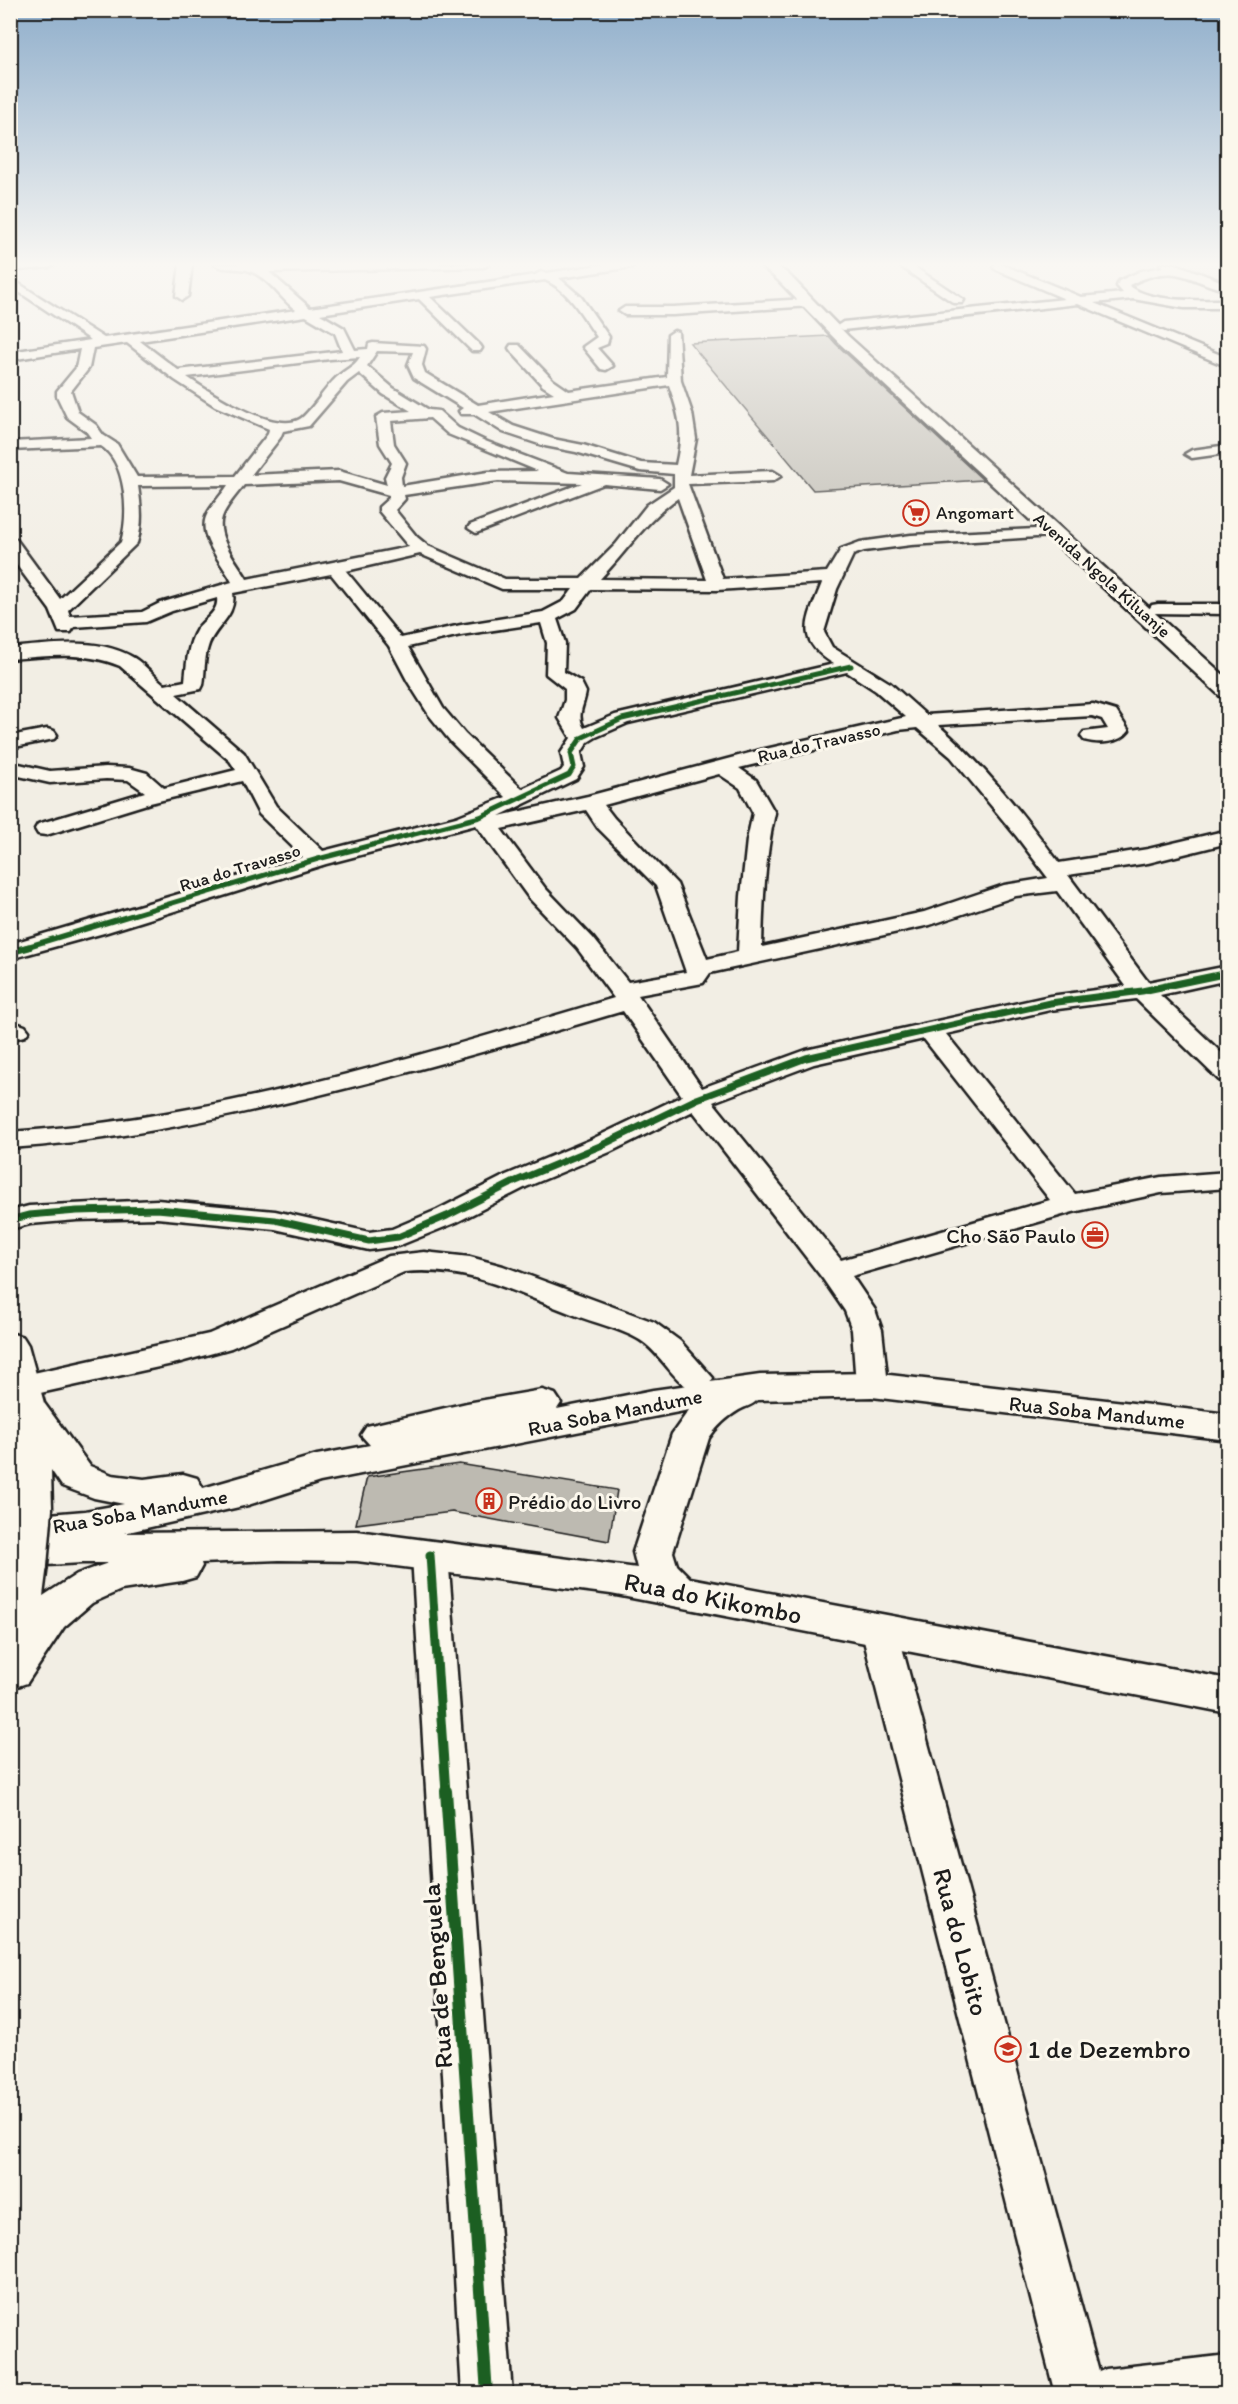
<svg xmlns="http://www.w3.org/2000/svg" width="1238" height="2404" viewBox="0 0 1238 2404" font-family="Itim,sans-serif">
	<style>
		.built { fill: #e2ded5 }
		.building { fill: #bdbab1; stroke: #1c1c1c; stroke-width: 1.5 }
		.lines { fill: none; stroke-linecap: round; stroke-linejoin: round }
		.minor-casing { stroke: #1c1c1c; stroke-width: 5 }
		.major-casing { stroke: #1c1c1c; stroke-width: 5 }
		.minor { fill: #fbf7ec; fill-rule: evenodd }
		.major { fill: #fbf7ec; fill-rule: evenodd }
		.major-bridge-casing { stroke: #1c1c1c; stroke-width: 45; stroke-linecap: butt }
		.major-bridge { stroke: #fbf7ec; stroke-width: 40 }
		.cycleway-far3-casing { stroke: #fbf7ec; stroke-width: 8 }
		.cycleway-far2-casing { stroke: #fbf7ec; stroke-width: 10 }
		.cycleway-far1-casing { stroke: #fbf7ec; stroke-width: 13 }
		.cycleway-casing { stroke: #fbf7ec; stroke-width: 16 }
		.cycleway-far3 { stroke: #1b5e20; stroke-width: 5 }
		.cycleway-far2 { stroke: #1b5e20; stroke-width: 7 }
		.cycleway-far1 { stroke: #1b5e20; stroke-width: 9 }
		.cycleway { stroke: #1b5e20; stroke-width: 12 }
		.labels { text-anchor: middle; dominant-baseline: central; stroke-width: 6; stroke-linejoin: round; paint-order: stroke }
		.far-poi-label { font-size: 18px; fill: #1c1c1c; stroke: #fbf7ec; text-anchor: start }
		.far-street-label { font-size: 18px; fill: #1c1c1c; stroke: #fbf7ec }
		.poi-label { font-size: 21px; fill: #1c1c1c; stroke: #fbf7ec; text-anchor: end }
		.street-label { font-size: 21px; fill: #1c1c1c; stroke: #fbf7ec }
		.near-street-label { font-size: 26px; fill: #1c1c1c; stroke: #fbf7ec }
		.near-poi-label { font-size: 26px; fill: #1c1c1c; stroke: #fbf7ec; text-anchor: start }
	</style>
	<rect width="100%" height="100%" fill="#f2eee4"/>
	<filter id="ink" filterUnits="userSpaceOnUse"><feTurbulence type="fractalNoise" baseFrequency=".0167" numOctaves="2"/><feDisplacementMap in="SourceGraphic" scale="12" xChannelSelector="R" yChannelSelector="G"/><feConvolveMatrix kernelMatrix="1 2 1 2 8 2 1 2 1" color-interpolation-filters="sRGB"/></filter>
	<g filter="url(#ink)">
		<path class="built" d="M1177,264H1227V284Z"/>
		<path class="building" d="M829,336L836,344L983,480L813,490L690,343Z
			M459,1464L617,1490L609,1541L452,1512L356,1524L367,1477Z"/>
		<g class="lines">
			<g class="minor-casing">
				<path id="minor" d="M54,264L49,267L10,271V265Z
					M180,264H192L188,296L182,300L176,296Z
					M214,264H489L484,267L269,272L310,308L535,275L541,272L547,273L606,264H637L632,267L559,278L581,297L609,337L607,344L597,348L613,366L606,370L601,369L583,347L597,337C582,316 570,291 545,280L430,297L480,345L482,348L480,351H472L419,299L320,314L344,328L355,350L368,349L369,344L373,343L424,346L426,349L422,365L425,373L478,405L554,393L543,386L511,351L509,348L511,345H519L553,380L569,391L667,377L668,335L674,331L678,332L681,381L692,413L696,439L689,475L773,471L781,476L773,481L688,484L723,579L827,572L841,549L860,542L911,535L1058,528L1060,531L1058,534L1052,536L911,545L864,551L853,555L837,589L824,632L832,647L890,683L926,715L1093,704L1116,711L1129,731C1119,744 1098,744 1084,740L1081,736L1084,732L1108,729L1102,719L1092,716L938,725C984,765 1023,814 1059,863L1148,849L1228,830V843L1148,863L1068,875L1148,982L1228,966V980L1160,995L1228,1059V1082L1219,1080L1136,999L1050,1010L946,1034L1075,1194L1161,1177L1228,1172V1188L1161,1193L1073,1212L852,1276L875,1310L882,1330L888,1385L883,1393L872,1396L861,1393L856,1385L852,1330L845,1311L823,1279L693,1111L610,1152L526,1187L457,1222L398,1246L369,1250L275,1229L157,1218L77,1220L30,1224L10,1229V1211L29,1206L157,1200L275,1211L369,1232L392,1229L437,1210L506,1175L590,1140L682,1096L623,1011C511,1044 399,1077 285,1103C195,1124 103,1142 10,1148V1132C214,1119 419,1056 614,998L577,948L529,898L476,825L326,864L104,933L10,959V944L303,857L259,814L242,781L150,803L46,835L38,834L35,829L38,824L145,792L128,780L106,779L50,783L10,774V762L50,771L106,767L129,768L147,773L164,788L236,770L230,761L120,666C85,651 48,656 10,659V648C49,645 98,636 134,658C145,665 155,677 165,685L185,681C187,664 187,645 197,629C204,619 219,612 217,598L172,611L146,622L74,627L71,632H59L50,610L13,560L10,556V537L16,539L60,599L121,542C129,515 127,463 101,446L10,450V442L91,438L86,431L67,417L57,396V391L76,368L80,349L10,360V352L91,340L10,286V278L104,338L296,310C280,298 270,279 250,271C239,267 224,271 214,264ZM306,316L335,333L342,351L178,370L140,341ZM127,343L175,380L215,406L269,429L268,434L235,476L137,477L117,444L103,435L96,425L78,412L71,391L89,368L93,348ZM377,351L413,352L408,365L414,378L463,408L459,411L461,414H474L503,432L545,446L576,452L640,471L674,474V487L647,505L616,544L581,579H505L428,546L417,537L395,510L405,499L404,495L498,481L582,483L470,525L468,528L476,533L604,484L660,489L668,484L660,479L568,473L485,441L458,428L439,411L429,410L393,388L367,366ZM360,357C354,367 344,370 336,378C326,387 310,413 300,419C274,434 209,392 187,377L330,359ZM359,373L383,394L411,411L383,413L376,417L380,444L392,463L385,477L387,485L339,471L251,475L280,438L283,431L309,426L347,382ZM669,385C680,418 684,431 676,465L641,463L583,445L553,439L513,426L489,412ZM430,418L448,434L538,471L488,472L402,486L401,477L406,463L394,444L391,421ZM339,481L389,495V498L379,507V511L409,547L247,579C238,563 215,537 222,517C226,506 237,494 244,485ZM228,485C222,495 210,506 206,517C198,538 224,565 232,582L160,603L142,612L70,616L68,610L137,543C143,523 141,506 138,486ZM678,498L707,580L600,579C626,552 647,519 678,498ZM420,554L502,589H573L564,601L543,612L461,625L401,638L346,571ZM331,574L389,646L408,682L429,715L451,742L506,797L456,817L323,851L276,806L244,753L176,694L201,689L203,685C205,673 204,659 208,647C214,626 237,617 233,593ZM822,583C807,621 794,639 834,664L615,715L584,728C576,715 584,706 586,692L581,682L564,672L565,643L557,619L576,609L591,589L717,590ZM541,623L547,643L546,674L565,689V700L559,718L571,738L561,753L564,767L561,771L522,789L465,734L443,708L408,647L461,635ZM847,672L876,691L906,717L761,750L588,796L499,816L576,779L584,767L581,753L588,742L596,737L628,723ZM917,728L951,757L1017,837L1048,878L1004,885L924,912L762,947C763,902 765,857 775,813L756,780L739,768L898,730ZM719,774L740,788L753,813L747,840L741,896L738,952L707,959L677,884L614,818L604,805ZM586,810L598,828L656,886L686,972L628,982L593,938L545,888L501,829ZM1057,891L1126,986L1050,996L806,1050L702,1088L638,995L703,983L710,973L930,925L1016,896ZM924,1039L1050,1200L841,1260L713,1102L814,1064Z
					M897,264H910L964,300L962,303H954Z
					M996,264L1003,265L1081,297L1123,293L1117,286L1119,281L1141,271L1163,267L1160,264H1176L1228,284V291C1182,279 1178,262 1129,285C1148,303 1201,300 1228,300V308H1184L1133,299L1094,303L1228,358V367L1078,304L843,330L837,326L843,322L1065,299L995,269L993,267Z
					M807,299L811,300V306L673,315H625L619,311L625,307H673Z
					M1228,445V453L1192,458L1185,454L1192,450Z
					M1158,604H1228V614L1152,613L1149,609L1152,605Z
					M47,729L54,731L57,735L54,739L10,748V736Z
					M16,1023L25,1026L29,1031L25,1036L10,1040V1025Z
					M424,1252L470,1257L503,1266L654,1322L680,1341L713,1378L708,1386C701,1388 693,1390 686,1386C672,1377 658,1351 640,1340C620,1328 594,1323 572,1314C514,1292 468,1266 404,1272L231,1348L177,1363L22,1397L10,1393L11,1378L209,1334L389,1256Z
					M430,1542L442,1546L448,1555L512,2394H462L412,1555L418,1546Z
					M879,1615L892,1619L897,1629L1099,2372L1106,2369L1228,2355V2394H1055L861,1629L866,1619Z"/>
			</g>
			<g class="major-casing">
				<path id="major" d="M759,264H774L788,274L848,336L1228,679V697L1220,696L838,342L778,280Z
					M10,1333L23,1337L28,1345L44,1403L90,1466L112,1475L144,1479L183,1474L197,1478L203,1488L317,1455L370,1445L361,1435L367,1426L467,1403L542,1390L555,1394L561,1403L557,1409L653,1390L760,1375L872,1373L1228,1414V1440L872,1397L757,1400C752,1406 746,1406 739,1410C727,1417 717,1426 709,1438L673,1552L677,1565L690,1578L1228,1679V1713L611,1594L357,1561L279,1560L201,1563L202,1566L196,1577L182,1581L121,1590L92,1603L64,1627L27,1683L12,1688L10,1558L13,1554L29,1550L32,1545L10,1547V1517H17L12,1509ZM689,1410L672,1434L633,1552L637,1568L357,1531L124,1533L248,1505L320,1482ZM51,1470L62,1486L94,1498L124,1504L85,1511L49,1514L52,1509ZM82,1563H108L77,1574L43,1596L47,1565Z"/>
			</g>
			<use href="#minor" class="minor"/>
			<use href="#major" class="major"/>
			<g class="major-bridge-casing">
				<path id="major-bridge" d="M27,1565L32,1509"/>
			</g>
			<use href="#major-bridge" class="major-bridge"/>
			<g class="cycleway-far3-casing">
				<path id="cycleway-far3" d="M23,948L318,859L480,817L569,775L574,767L571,753L581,738L622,719L851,666"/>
			</g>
			<g class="cycleway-far2-casing">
				<path id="cycleway-far2" d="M10,952L29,947
					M10,1220L29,1215L77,1211L157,1209L275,1220L369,1241L398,1237L447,1216L516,1181L600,1146L697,1099L806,1058L1050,1003L1142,991L1228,973"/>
			</g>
			<g class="cycleway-far1-casing">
				<path id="cycleway-far1" d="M430,1555L446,1793"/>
			</g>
			<g class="cycleway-casing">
				<path id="cycleway" d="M446,1791L487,2394"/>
			</g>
			<use href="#cycleway-far3" class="cycleway-far3"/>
			<use href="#cycleway-far2" class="cycleway-far2"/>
			<use href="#cycleway-far1" class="cycleway-far1"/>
			<use href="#cycleway" class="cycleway"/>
		</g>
	</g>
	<linearGradient id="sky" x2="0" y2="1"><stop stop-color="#8faecb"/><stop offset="0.44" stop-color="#f9f7f3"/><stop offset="1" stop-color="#f9f7f3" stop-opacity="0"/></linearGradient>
	<rect width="1238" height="601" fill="url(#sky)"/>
	<defs>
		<g id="supermarket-ring" transform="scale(1.35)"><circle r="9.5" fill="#fbf7ec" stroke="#c8321e" stroke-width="1.5"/><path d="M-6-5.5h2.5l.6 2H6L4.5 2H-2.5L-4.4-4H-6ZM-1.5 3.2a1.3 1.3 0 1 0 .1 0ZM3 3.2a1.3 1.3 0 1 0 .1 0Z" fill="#c8321e"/></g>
		<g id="office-ring" transform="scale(1.35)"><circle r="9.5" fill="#fbf7ec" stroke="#c8321e" stroke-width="1.5"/><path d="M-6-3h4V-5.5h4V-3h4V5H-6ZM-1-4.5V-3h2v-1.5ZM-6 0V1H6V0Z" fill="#c8321e"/></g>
		<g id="building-ring" transform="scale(1.35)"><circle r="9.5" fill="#fbf7ec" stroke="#c8321e" stroke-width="1.5"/><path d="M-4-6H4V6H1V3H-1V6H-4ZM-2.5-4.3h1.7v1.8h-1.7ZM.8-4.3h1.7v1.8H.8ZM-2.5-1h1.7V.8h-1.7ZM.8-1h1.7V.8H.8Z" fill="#c8321e"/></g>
		<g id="school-ring" transform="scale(1.35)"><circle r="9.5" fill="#fbf7ec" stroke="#c8321e" stroke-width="1.5"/><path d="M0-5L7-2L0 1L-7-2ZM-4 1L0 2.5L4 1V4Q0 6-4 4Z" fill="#c8321e"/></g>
	</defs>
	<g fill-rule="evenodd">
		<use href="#supermarket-ring" x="916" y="513"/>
		<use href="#office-ring" x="1095" y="1235"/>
		<use href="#building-ring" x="489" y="1501"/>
		<use href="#school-ring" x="1008" y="2049"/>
	</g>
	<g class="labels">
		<g class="far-poi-label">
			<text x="936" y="513">Angomart</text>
		</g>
		<g class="far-street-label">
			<text transform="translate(1102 575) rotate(42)">Avenida Ngola Kiluanje</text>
			<text transform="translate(819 743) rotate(-13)">Rua do Travasso</text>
			<text transform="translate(240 868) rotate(-17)">Rua do Travasso</text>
		</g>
		<g class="poi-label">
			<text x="1076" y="1235">Cho São Paulo</text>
			<text x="508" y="1501" text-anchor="start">Prédio do Livro</text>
		</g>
		<g class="street-label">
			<text transform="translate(615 1412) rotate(-11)">Rua Soba Mandume</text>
			<text transform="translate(1097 1412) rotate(6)">Rua Soba Mandume</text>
			<text transform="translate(140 1511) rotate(-10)">Rua Soba Mandume</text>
		</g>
		<g class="near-street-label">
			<text transform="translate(713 1598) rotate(11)">Rua do Kikombo</text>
			<text transform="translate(961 1942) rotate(75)">Rua do Lobito</text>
			<text transform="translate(437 1976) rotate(-94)">Rua de Benguela</text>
		</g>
		<g class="near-poi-label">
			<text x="1028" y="2049">1 de Dezembro</text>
		</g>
	</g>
	<rect width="1238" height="2404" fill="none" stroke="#fbf7ec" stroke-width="36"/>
	<rect x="18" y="18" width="1202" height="2368" fill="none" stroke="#1c1c1c" stroke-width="2" filter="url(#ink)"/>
</svg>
